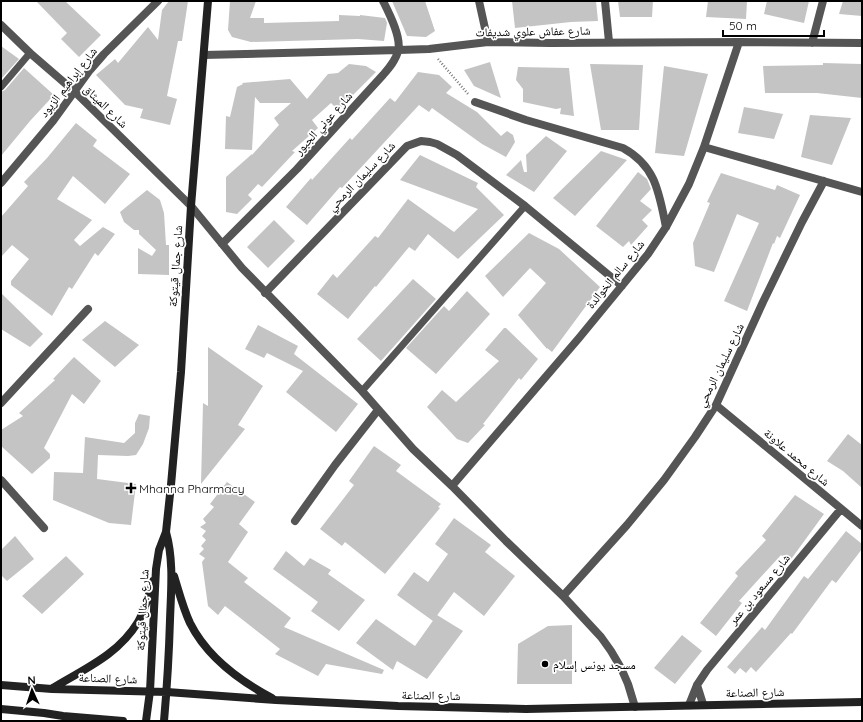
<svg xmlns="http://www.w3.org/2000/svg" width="863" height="722" viewBox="0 0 863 722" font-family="Quicksand,'Noto Naskh Arabic',sans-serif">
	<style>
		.building { fill: #c4c4c4 }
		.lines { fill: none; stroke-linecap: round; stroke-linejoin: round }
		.path { stroke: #777; stroke-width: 2.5; stroke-dasharray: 1 2; stroke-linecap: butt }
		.lane { stroke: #555; stroke-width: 7 }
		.street { stroke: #555; stroke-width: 8 }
		.secondary { stroke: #222; stroke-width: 8 }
		.poi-dot { fill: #000; stroke: #fff; stroke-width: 1.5 }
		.labels { text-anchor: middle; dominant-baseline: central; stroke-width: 3.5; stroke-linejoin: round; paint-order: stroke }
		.street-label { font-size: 12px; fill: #000; stroke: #fff }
		.poi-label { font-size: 12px; fill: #000; stroke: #fff; text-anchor: start }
	</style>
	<rect width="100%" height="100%" fill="#fff"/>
	<path class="building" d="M36,1H65L101,35L79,57L61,39L67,33Z
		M169,1H188L182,41H178L167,96L177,99L170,125L140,118L143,109L125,105L96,75L115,59L118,63L148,27L158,40L162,10Z
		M230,1H256L250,18H264V23L339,21V15L360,16V15L385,18L387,23L384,41L358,39L251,42L232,37L228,30Z
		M392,1H425L435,31L426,37L407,36Z
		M512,1H596L598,21L571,22L515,28Z
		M618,1H653L652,17H620Z
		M708,1H747L746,19L706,17Z
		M767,1H809L804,23L764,14Z
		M843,1L862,2V16L839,14Z
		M1,46L19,59L1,79Z
		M490,62L501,98L474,86L464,70Z
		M823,63L862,64V98L817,93H765L763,66L823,65Z
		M349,64L366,66L376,72L338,110L331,103L312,120L318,128L292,151L295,152L262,187L258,184L248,195L252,199L237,214L226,212V177L252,154V155L279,125L274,118L291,103H260L255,97L252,150L225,149L226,116L230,117L237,87L243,84L242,83L290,79L307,99L328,74L338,73Z
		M590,64L643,65L639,130H601Z
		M664,66L708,74L684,156L655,153Z
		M518,67L569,68L574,116L560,114L561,108L556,109L523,102V89L516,80Z
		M24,68L54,95L30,121L1,156V92L5,90Z
		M418,72L439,75L452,87L446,93L477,112L501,136L507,131L513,135L515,142L506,157L482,144L432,108L429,112L419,105L342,188L340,187L307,225L286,207L311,178L312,180L350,138L352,140L390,98L395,102Z
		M744,107L783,114L774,139L738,133Z
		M810,115L851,118L832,165L801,157Z
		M76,123L97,140L93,146L130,174L105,204L73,176L57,199L92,220L74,240L80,246L103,227L115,234L98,256L95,253L72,289L69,287L52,316L11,285V281L29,259L12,245L1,257V217L28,186L24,182L47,158Z
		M546,136L567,151L534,192L506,175L521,160L524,172H527L526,155Z
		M601,151L627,160L575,216L553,198Z
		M420,155L478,183L476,187L504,215L458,259L428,234L415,251L409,247L376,287L375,286L348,319L317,294L333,274L337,278L375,236L378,238L408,199L454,232L478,209L400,180Z
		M638,172L647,179L651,189L640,201L652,210L642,220L648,226L631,245L629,241L623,247L596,226Z
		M721,173L775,190L777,185L800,195L780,238L777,236L774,244L773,243L747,311L724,301L759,223L737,214L714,272L695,266L693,243L710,203L707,202Z
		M147,190L160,200L164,213L166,245H169V275L138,274V248L152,256L156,250L139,234V230H134L124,222L120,212Z
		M274,220L295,241L268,268L247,247Z
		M529,233L559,249L600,287L552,352L547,348V349L518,315L546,283L530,268L503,297L485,276Z
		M413,279L436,299L381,361L357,339Z
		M467,291L490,314L436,374L406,348L444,306L449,311Z
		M1,293L43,334L30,347L1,329Z
		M105,321L139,345L115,367L82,340Z
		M258,325L298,346L294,354L358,404L336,432L286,392L303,371L267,353L264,358L245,349Z
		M504,328H506L538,359L521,380L519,378L483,424L485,425L468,443L457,439L427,407L442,390L456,402L499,361L485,350Z
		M208,347L263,386L238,425L245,429L201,484L203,403L208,406Z
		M74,357L101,381L84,404L72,394L44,448L50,454V458L32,474L1,446V430L23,416L19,413L55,380L53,379Z
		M139,414L150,416L149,428L143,444L136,455L128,456L98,455L97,479L136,484L131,525L109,523L53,500L54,472L83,473L85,437L124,443L135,433V423Z
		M848,434L862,445V488L843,471L827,461Z
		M374,446L401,465L396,471L441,504L438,507L440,508L385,574L345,542L342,546L320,529L354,485L349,481Z
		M227,482L255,502L239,524L248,532L228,562L248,578L244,582L291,618L284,627L384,670L382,674L326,664L318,676L275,654L280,649L225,606L218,615L208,606L202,562L205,558L199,554L204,549L201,546L206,540L202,536L206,531L200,527L206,523L203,519L214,507L210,504Z
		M795,495L824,514L789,562L781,555L739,601L742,603L716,636L700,623L738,576L735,573L766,540L762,536Z
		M454,518L491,545L485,552L515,576L484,616L454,592L433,621L397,595L414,572L428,582L448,554L435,544Z
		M846,531L862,544V549L836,583L832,580L792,634L791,633L756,672L751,667L746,673L740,668L735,674L727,667L762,627L765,630L804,576L808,579Z
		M15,536L34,559L7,581L1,575V550Z
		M286,551L304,566L310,558L331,570L328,574L365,600L339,631L311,611L318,602L273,569Z
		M66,556L84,574L42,614L22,596Z
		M437,615L463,631L427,679L397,661L393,670L356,643L376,619L415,646Z
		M572,625V684H517L518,644L548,626Z
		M682,635L702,651L675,684L654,668Z"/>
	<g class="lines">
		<path class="path" d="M438,59L468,94"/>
		<path class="lane" d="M1,87L30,53
			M362,391L525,206"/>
		<path class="street" d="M479,1L488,42
			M605,1L609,42
			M1,25L30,53L74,91L191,206L242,268L362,391L413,449L452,486L506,541L563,596L601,637L611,651L621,668L628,684L635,707
			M812,43L823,1
			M204,55L399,50L429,49L488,42L550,43L739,42L862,43
			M475,102L526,120L623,148C656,166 659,193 666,227
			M704,147L862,192
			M1,183L53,121L90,70L104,54L158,1
			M222,244L297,169L383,75C389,68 396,60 398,51C402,38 389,13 383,1
			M265,293L407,146L421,141L430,142L437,144L457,155L525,206L622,286
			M1,403L88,309
			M716,405L862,526
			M1,480L44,528
			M452,486L579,338L648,254L666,227L689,184L704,147L739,42
			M295,521L335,465L378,410
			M563,596L627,525L664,480L695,437L716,405L763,302L802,222L824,181
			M697,685L703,704
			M689,705L697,685L707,670L841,509"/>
		<path class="secondary" d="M174,576C179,592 183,608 190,623C207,657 238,680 272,698
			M1,685L52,689L167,692L276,700L398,706L526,709L862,702
			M53,688C84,669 118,655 138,622C145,610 149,595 153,581
			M1,709L44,713L63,716L123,721
			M146,721L150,691L156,569L159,550L166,532L171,485L181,372L191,206L208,1
			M164,721C167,687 169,654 170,620C171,590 174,561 166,532"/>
	</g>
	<g class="poi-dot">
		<path d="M129 482h4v4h4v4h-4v4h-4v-4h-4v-4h4z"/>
		<circle cx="545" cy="664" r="4"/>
	</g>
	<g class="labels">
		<g class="street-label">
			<text transform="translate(533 31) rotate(-1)">شارع عفاش علوي شديفات</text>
			<text transform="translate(68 82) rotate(-52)">شارع إبراهيم الزيود</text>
			<text transform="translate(106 106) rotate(44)">شارع الميثاق</text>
			<text transform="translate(323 123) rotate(-48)">شارع عوني الجبور</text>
			<text transform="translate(361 176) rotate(-46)">شارع سليمان الرمحي</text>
			<text transform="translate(175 266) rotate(-86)">شارع جمال قيتوكة</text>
			<text transform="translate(615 274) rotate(-51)">شارع سالم الخوالدة</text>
			<text transform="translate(720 365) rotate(-64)">شارع سليمان الرمحي</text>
			<text transform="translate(797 457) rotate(40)">شارع محمد علاونة</text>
			<text transform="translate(759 589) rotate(-50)">شارع مسعود بن عمر</text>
			<text transform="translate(142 610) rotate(-87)">شارع جمال قيتوكة</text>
			<text transform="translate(108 678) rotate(2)">شارع الصناعة</text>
			<text transform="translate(755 692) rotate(-1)">شارع الصناعة</text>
			<text transform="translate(431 695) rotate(1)">شارع الصناعة</text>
		</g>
		<g class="poi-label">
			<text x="139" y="488">Mhanna Pharmacy</text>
			<text x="553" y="664">مسجد يونس إسلام</text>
		</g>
	</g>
	<rect width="863" height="722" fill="none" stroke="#000000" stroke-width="4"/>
	<g transform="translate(32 690) rotate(357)" stroke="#ffffff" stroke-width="3" paint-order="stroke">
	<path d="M0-3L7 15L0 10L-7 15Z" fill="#000000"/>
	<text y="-6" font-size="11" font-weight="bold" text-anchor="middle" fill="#000000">N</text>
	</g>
	<path d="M723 30v6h101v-6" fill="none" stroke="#000000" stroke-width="2"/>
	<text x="729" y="30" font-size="12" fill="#000000" stroke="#ffffff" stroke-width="3" paint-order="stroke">50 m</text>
</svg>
